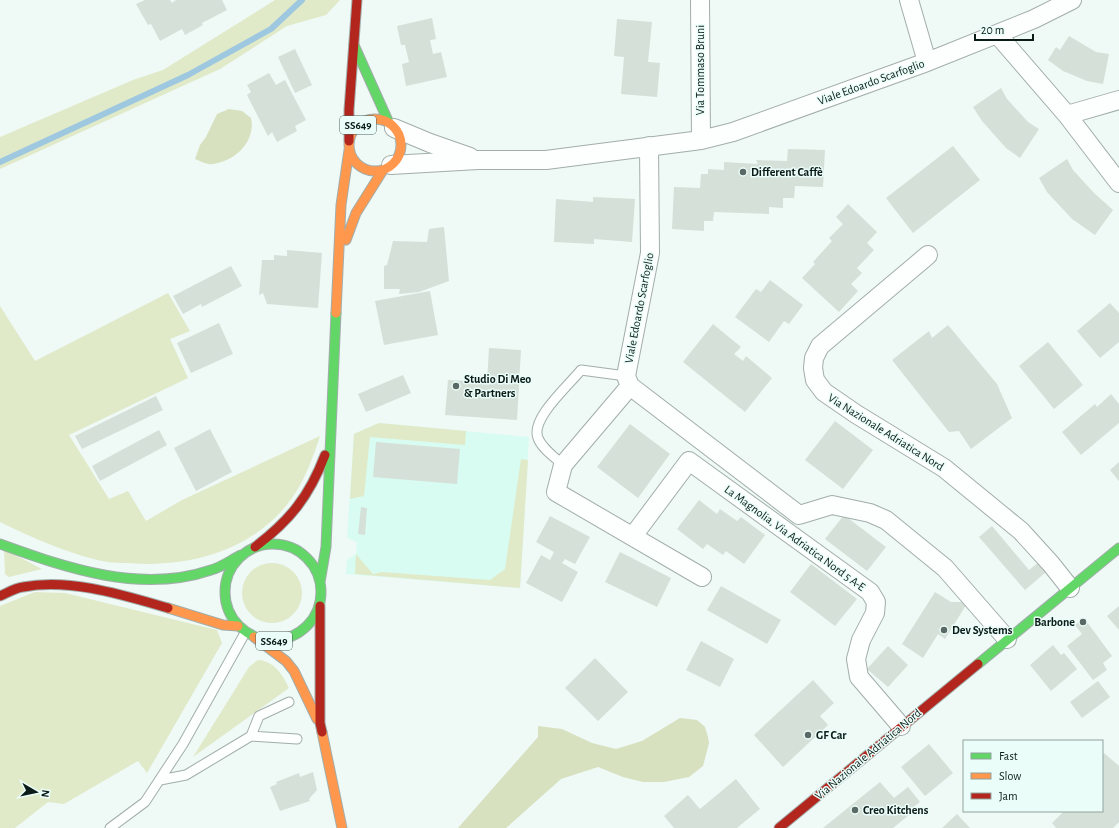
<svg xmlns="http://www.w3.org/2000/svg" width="1119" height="828" viewBox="0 0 1119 828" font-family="'Alegreya Sans',sans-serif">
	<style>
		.built { fill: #d8fcf2 }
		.green { fill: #e0eac9 }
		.forest { fill: #d7e0bf }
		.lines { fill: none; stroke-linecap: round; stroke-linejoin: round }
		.stream { stroke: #9ec7e0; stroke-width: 6 }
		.building { fill: #d5e0d9 }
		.lane-casing { stroke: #a2aeab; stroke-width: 11 }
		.street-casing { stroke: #a2aeab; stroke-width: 20 }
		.fast-casing { stroke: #a2aeab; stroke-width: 11 }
		.slow-casing { stroke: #a2aeab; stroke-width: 11 }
		.jam-casing { stroke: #a2aeab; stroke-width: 11 }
		.lane { stroke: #fdfefe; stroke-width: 9 }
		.street { stroke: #fdfefe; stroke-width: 18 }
		.fast { stroke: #63d668; stroke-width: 9 }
		.slow { stroke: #ff974d; stroke-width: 9 }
		.jam { stroke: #b3261e; stroke-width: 9 }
		.poi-dot { fill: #5b6966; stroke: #ebfdf8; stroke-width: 1.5 }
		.labels { text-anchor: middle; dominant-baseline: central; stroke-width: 3; stroke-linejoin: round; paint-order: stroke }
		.shield { fill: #ebfdf8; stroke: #4e605b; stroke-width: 1 }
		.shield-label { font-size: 11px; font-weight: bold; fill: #0b1c18 }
		.street-label { font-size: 12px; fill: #0b1c18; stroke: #ebfdf8 }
		.poi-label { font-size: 12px; font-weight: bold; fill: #0b1c18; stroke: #ebfdf8; text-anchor: start }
	</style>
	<rect width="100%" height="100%" fill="#eff9f6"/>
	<path class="built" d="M379,423L529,437L520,588L346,574L347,560L356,554L357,542L347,538L354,434Z"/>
	<path class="green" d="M275,0H340L326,15L287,26L220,69L0,169V137L133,80L163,70Z
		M168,293L190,331L170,339L188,378L69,435L109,499L128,491L146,521L182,500L320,436C312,461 303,485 286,506C248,552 186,568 129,563C120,563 111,563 102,561C66,553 33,538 0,522V306L35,361Z
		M379,423L466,431L465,445L370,437L364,496L350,499L354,434Z
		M521,459L528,460L520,588L355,574L356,554L373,574L382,572L490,580L505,569Z
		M4,549L42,569L9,577L5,574Z
		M242 593a30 30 0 1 1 60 0a30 30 0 1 1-60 0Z
		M35,592L65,593L217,630L222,643L147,773L138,761L64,804L48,802L15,828H0V606Z
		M258,660C274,661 283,675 289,688L193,757L249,667Z"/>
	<path class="forest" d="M229,109L242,111L251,118C256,141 236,161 213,164C207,165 200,161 195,159L200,145L206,137L217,114Z
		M680,718L697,720L705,727L708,737L709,743L703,766L689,777L664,782H643L623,777L598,767L561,779L506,828H458L538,737V726L562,729L592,743L616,749L642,741Z"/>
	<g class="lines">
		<path class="stream" d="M0,162L188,75L271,29L302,0"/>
	</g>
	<path class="building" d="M145,0H170L172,3L176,0H222L227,10L202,23L203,25L185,35L182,29L160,41L151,24L148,25L136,4Z
		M432,18L436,39L430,40L433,54L441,52L447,77L406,86L402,64L409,62L405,45H401L397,26Z
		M617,19L652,22L648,62L660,63L657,97L621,94L624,57L614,56Z
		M1069,36L1096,52L1109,54L1103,84L1087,81L1063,71L1048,60L1056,47L1060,50Z
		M295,49L312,85L295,93L278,57Z
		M269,73L276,85L285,80L306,120L295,126L297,131L277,142L272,132L268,136L247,95L251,92L247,85Z
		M1001,88L1007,99L1028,122L1039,129L1020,158L1006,148L982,121L973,107Z
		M953,146L980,180L913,233L886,198Z
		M788,149L825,150L823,187L795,186L794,198H783V208L769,207V214L714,212L713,221H704V231L672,229L674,187L700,188L701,174H708V169L724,170V162L758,164L756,160L787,161Z
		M1067,159L1073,170L1094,193L1113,210L1095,235L1072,219L1047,192L1039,178Z
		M593,197L635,199L632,242L594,239V244L554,242L556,199L593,202Z
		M848,204L877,232L867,243L874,250L857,268L862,273L851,284L858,291L839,312L802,278L815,264L813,262L832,241L829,238L843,224L836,217Z
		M444,227L449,281L419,292L399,294L400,289H384V266L387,265L393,241L427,242L429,229Z
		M287,250L322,253L318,308L267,304L263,293L259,295L262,260H274V255L287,256Z
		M231,266L242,286L202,307L201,304L183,314L173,296Z
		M770,280L803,305L789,324L784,321L769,342L735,317L756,289L761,292Z
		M430,291L438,335L384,345L375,301Z
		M1110,303L1119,313V342L1100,358L1077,331Z
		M219,323L233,354L191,373L177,343Z
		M713,324L741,347L734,354L743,361L746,356L772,378L745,412L683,362Z
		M948,325L997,384L1012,418L971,449L959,431L949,432L892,360L929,331L932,338Z
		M1048,342L1083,385L1054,409L1019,366Z
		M489,348L521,350L517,420L445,415L448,380L487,382Z
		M403,375L411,393L366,412L358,394Z
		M1111,394L1119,404V423L1081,455L1062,432L1095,404L1097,407Z
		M156,396L163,410L82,449L75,436Z
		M835,421L873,450L843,489L805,460Z
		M630,424L670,454L638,498L597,467Z
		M210,429L232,472L196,491L174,448Z
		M159,430L167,445L100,481L92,466Z
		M376,442L460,449L457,484L373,477Z
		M1119,462V481L1110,470Z
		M699,500L717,514L720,509L737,521L741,517L765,535L744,564L726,551L723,555L707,544L703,549L677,529Z
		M361,507L367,508L365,535L358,534Z
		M844,515L886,547L867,571L825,539Z
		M550,516L590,537L575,564L565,559L562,563L578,572L562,602L526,583L541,555L550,560L554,552L536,542Z
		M992,526L1029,570L1038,563L1046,572L1025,590L979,537Z
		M620,552L671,578L657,607L605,582Z
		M811,564L857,599L835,626L790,592Z
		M721,586L781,620L767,644L707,610Z
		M935,592L951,602H968L945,639L938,634L923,658L902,644Z
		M1119,606V630L1107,616Z
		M1084,618L1112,656L1103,663L1107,670L1093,680L1067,646L1082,634L1075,625Z
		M701,641L734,659L720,687L686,670Z
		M1053,645L1061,655L1064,653L1077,669L1051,691L1030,665Z
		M888,646L908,665L888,687L867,669Z
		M595,658L628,692L598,721L565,688Z
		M813,680L834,703L820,716L828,725L783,767L754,735Z
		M1098,681L1110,697L1082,718L1070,702Z
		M929,744L953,773L925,796L901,767Z
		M1104,753L1119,766V822L1113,828H1056L1052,823L1064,811H1102V756Z
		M313,772L317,790L309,799L310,801L280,811L270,787L277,784L276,782L299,773L300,777Z
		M736,779L760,809L737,828H674L664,816L688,795L700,809Z
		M880,782L894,798L908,787L920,802L907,812L909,815L893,828H823Z
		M957,814L970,828H942Z"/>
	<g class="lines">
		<g class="lane-casing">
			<path id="lane" d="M563,465C556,458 542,449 538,438C530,419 569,385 581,370L626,376
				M251,736L259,716L289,702
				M160,780L186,775L251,736L297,739
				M110,828L145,802L183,744L245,633"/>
		</g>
		<g class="street-casing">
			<path id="street" d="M700,0L701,140
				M909,0L927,62
				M997,34L1067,115L1119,183
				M1067,115L1119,100
				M394,128L430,143L470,157
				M649,146L650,253L626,376L630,386L563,465L556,492L702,577
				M391,165L478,160H546L701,140L733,132L927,62L1034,19L1072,0
				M928,255L820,346L814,358L813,368L815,380L824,392L856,414L944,468L1021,531L1051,564L1070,588
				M630,386L799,515L832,505L870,513L886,520L945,568L1007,639
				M633,536L689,461L870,592L876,602L875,613L861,640L856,659L859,677L901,726"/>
		</g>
		<g class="fast-casing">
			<path id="fast" d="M354,45L389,123
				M225 592a48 48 0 1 1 96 0a48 48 0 1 1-96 0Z
				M0,544C66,568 141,594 211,570C222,567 231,560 241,555
				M320,582L326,547L336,313
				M978,664L1119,548"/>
		</g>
		<g class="slow-casing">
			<path id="slow" d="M349 145a26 26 0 1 1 52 0a26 26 0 1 1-52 0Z
				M346,240L356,213L383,170
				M336,313L341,205L349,150
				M168,608L223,625L238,626
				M254,637L286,661L294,671L317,719
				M322,732L342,828"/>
		</g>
		<g class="jam-casing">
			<path id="jam" d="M349,141V110L357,0
				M255,547C290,520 309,497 325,455
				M0,596C7,593 15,588 23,587C70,578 123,595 168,608
				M320,606V723L322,732
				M779,828L978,664"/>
		</g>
		<use href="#lane" class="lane"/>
		<use href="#street" class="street"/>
		<use href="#fast" class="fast"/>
		<use href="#slow" class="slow"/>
		<use href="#jam" class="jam"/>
	</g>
	<g class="poi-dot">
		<circle cx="743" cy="172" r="4"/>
		<circle cx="456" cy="386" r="4"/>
		<circle cx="1083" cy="622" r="4"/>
		<circle cx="944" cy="630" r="4"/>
		<circle cx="808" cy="735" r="4"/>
		<circle cx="855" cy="810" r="4"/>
	</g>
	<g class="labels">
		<g class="shield">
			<rect x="340" y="116" width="36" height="18" rx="3"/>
			<rect x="256" y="632" width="36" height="18" rx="3"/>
		</g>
		<g class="shield-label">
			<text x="358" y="125">SS649</text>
			<text x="274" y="641">SS649</text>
		</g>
		<g class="street-label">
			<text transform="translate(700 70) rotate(-90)">Via Tommaso Bruni</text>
			<text transform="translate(871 82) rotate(-20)">Viale Edoardo Scarfoglio</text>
			<text transform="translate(639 308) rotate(-79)">Viale Edoardo Scarfoglio</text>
			<text transform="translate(886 432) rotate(32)">Via Nazionale Adriatica Nord</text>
			<text transform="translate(795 538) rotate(36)">La Magnolia, Via Adriatica Nord 5 A-E</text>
			<text transform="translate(868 754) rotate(-40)">Via Nazionale Adriatica Nord</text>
		</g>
		<g class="poi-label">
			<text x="751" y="172">Different Caffè</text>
			<text x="464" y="379">Studio Di Meo<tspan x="464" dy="14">&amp; Partners</tspan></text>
			<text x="1075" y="622" text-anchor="end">Barbone</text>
			<text x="952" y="630">Dev Systems</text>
			<text x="816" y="735">GF Car</text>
			<text x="863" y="810">Creo Kitchens</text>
		</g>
	</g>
	<rect x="963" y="740" width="140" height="72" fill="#ebfdf8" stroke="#91a39e"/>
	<rect x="971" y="753" width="20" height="6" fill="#63d668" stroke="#91a39e"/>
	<text x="999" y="760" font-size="12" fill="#0b1c18">Fast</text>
	<rect x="971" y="773" width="20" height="6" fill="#ff974d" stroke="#91a39e"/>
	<text x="999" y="780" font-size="12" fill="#0b1c18">Slow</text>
	<rect x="971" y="793" width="20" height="6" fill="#b3261e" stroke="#91a39e"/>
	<text x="999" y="800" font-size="12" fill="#0b1c18">Jam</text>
	<g transform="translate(36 792) rotate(99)" stroke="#ebfdf8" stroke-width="3" paint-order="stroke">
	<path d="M0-3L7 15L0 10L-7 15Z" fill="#0b1c18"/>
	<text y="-6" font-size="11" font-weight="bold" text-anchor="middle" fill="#0b1c18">N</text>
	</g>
	<path d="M975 34v6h58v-6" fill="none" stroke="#0b1c18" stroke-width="2"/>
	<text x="981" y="34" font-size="12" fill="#0b1c18" stroke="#ebfdf8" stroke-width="3" paint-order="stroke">20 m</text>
</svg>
